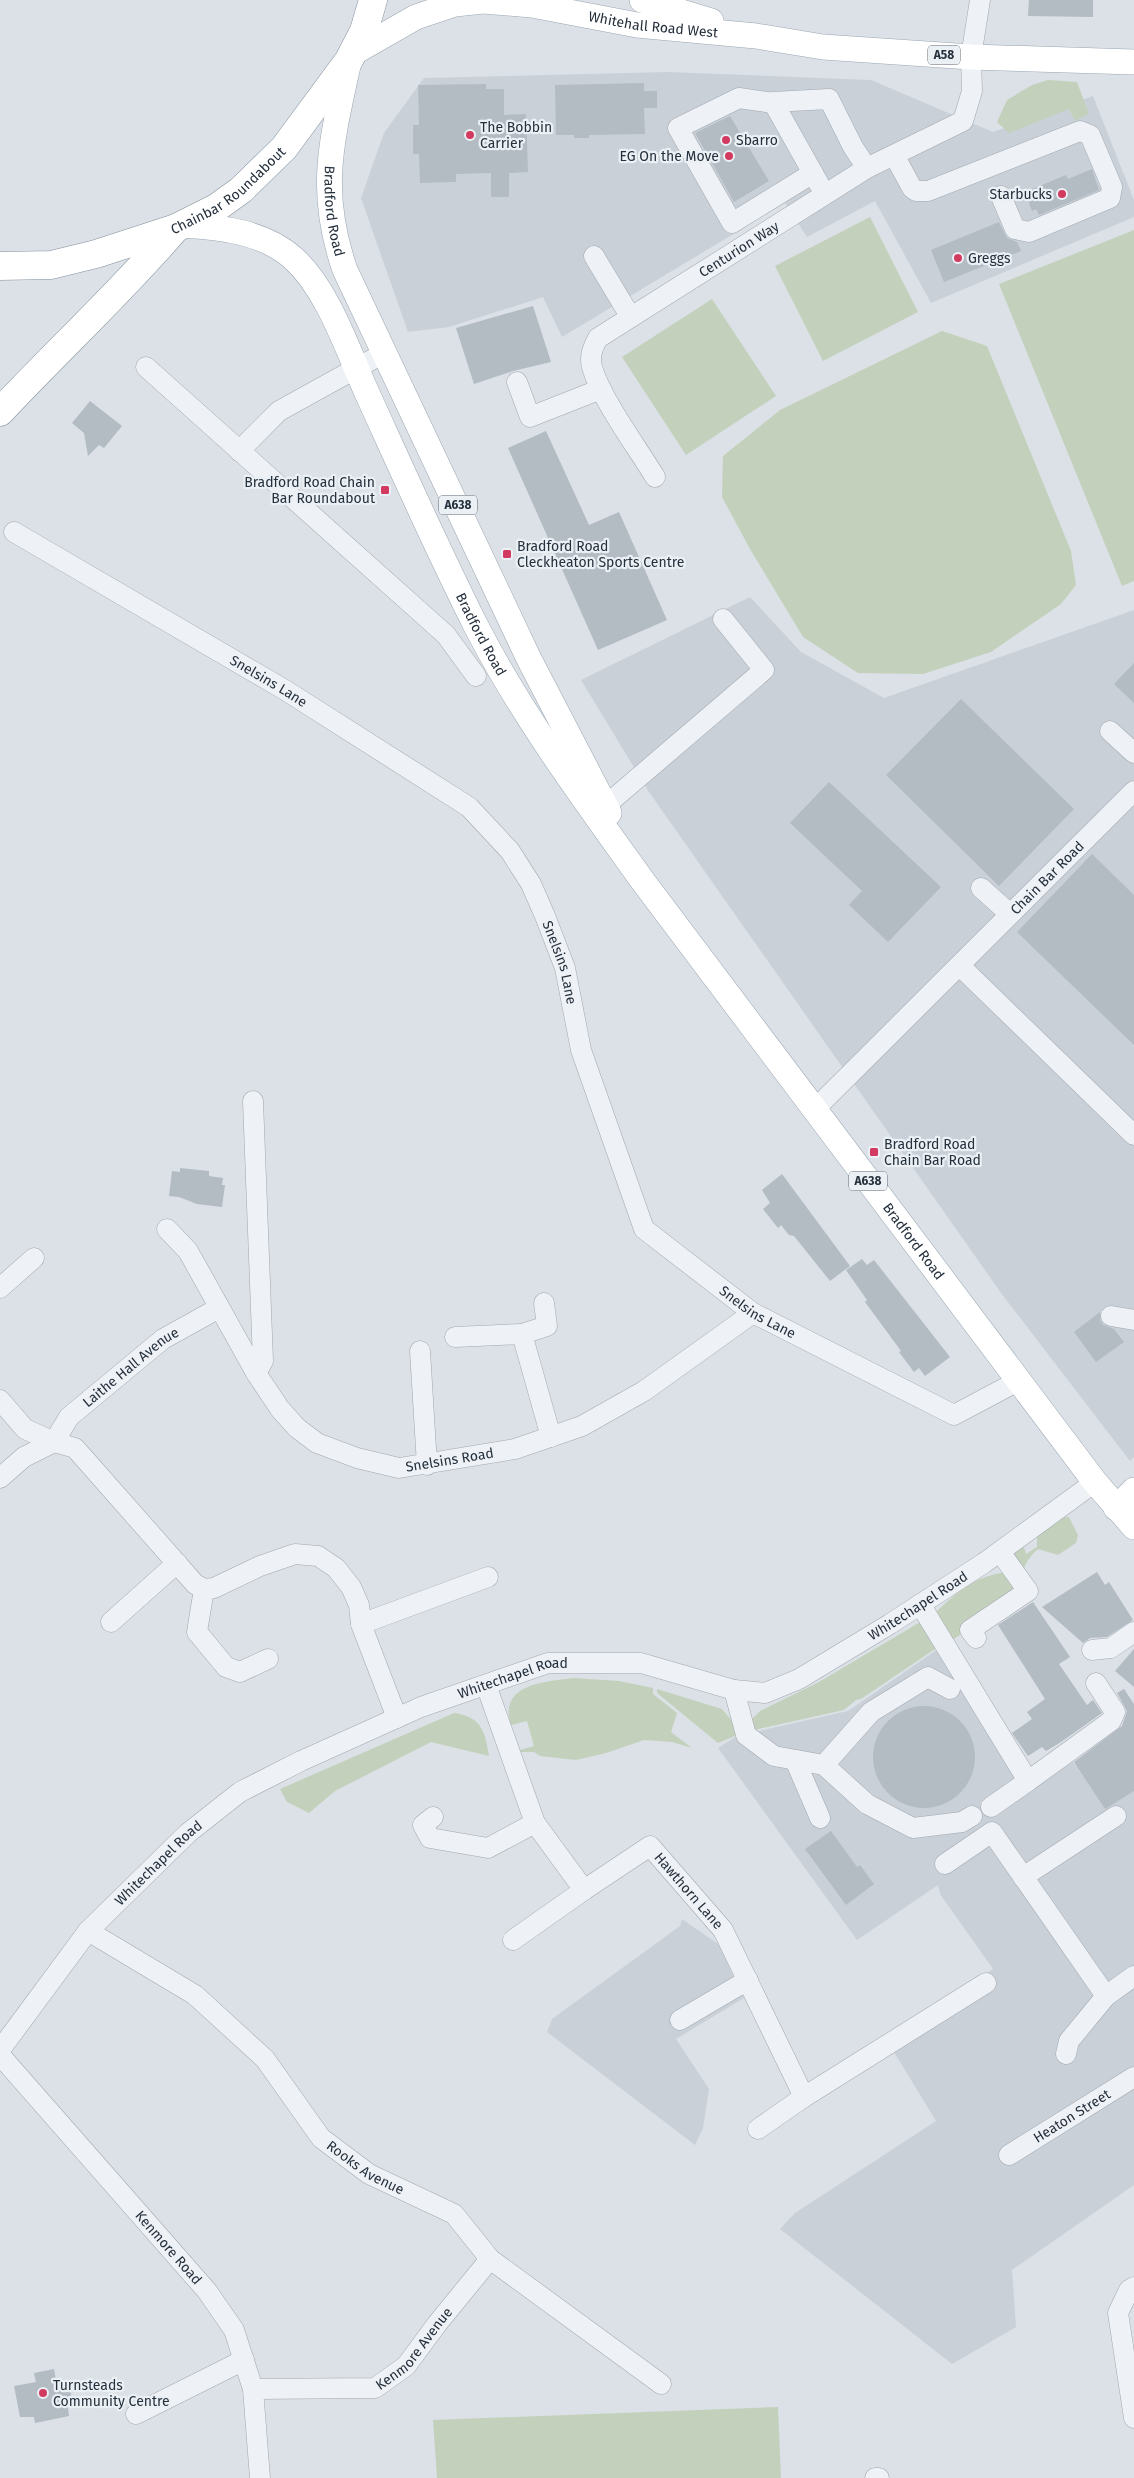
<svg xmlns="http://www.w3.org/2000/svg" width="1134" height="2478" viewBox="0 0 1134 2478" font-family="'Fira Sans',sans-serif">
	<style>
		.built { fill: #c9d0d8 }
		.green { fill: #c3d1bc }
		.building { fill: #b3bbc3 }
		.lines { fill: none; stroke-linecap: round; stroke-linejoin: round }
		.minor-casing { stroke: #a1a8b0; stroke-width: 21 }
		.major-casing { stroke: #9aa6b2; stroke-width: 26 }
		.highway-casing { stroke: #83909d; stroke-width: 29 }
		.minor { stroke: #eef1f5; stroke-width: 20 }
		.major { stroke: #fff; stroke-width: 25 }
		.highway { stroke: #fff; stroke-width: 28 }
		.poi-dot { fill: #d23a60; stroke: #ebf0f4; stroke-width: 2 }
		.labels { text-anchor: middle; dominant-baseline: central; stroke-width: 4.5; stroke-linejoin: round; paint-order: stroke }
		.shield { fill: #ebf0f4; stroke: #606a74; stroke-width: 1 }
		.shield-label { font-size: 12px; font-weight: bold; fill: #25303d }
		.street-label { font-size: 14px; fill: #25303d; stroke: #ebf0f4 }
		.poi-label { font-size: 14px; fill: #25303d; stroke: #ebf0f4; text-anchor: start }
	</style>
	<rect width="100%" height="100%" fill="#dbe1e6"/>
	<path class="built" d="M668,72L871,80L993,132L1093,96L1134,200V217L931,303L875,201L807,237L785,203L562,337L543,297L449,327L408,332L361,198L384,133L424,78Z
		M750,597L801,652L884,698L1134,610V1457L1130,1461L1001,1293L649,792L581,680Z
		M938,1649L1017,1779L981,1805L989,1817L1073,1762L1086,1780L1075,1764L1134,1721V2185L1012,2270L1016,2327L952,2364L780,2229L795,2213L936,2121L894,2052L887,2034L993,1969L940,1894L938,1885L857,1940L718,1748L737,1736L848,1711Z
		M682,1919L718,1944L744,1998L676,2039L709,2089L703,2128L695,2145L547,2032L552,2019L680,1926Z"/>
	<path class="green" d="M1048,80L1077,82L1089,114L1075,121L1069,109L1009,133L997,122L1007,100L1032,85Z
		M870,217L918,312L823,361L775,266Z
		M1134,230V581L1122,586L999,284Z
		M712,299L776,396L686,455L622,357Z
		M942,331L987,346L1071,551L1076,585L1061,604L991,652L923,674L858,673L803,637L750,549L722,497L723,456L780,410Z
		M1060,1517H1069L1078,1535L1076,1543L1058,1555L1038,1549C1025,1560 1019,1575 1022,1592L951,1641L933,1615C957,1592 974,1576 1007,1572L1004,1560L1024,1547L1026,1554L1037,1547V1530Z
		M922,1621L938,1647L861,1699L856,1700L844,1710L750,1731L747,1724L760,1711L819,1682Z
		M573,1678L619,1681L653,1688V1694L677,1713L671,1732L692,1748L672,1742L644,1740L606,1753L576,1760L540,1756L534,1752H521L520,1750L534,1746L527,1721L511,1725C498,1684 544,1682 573,1678Z
		M657,1689L722,1709L742,1733L718,1743L657,1693Z
		M454,1713C481,1717 485,1730 489,1756L431,1742L335,1791L309,1813L287,1802L280,1789Z
		M778,2407L781,2478H437L433,2420Z"/>
	<path class="building" d="M1029,0H1093V17L1028,16Z
		M644,83V91H657V108H644L645,134L589,135V138H574V135H556L555,85Z
		M486,84V89H504V115L526,114L528,172L509,173V197H491V173L456,174V182L420,183L419,154H413V125H419L418,85Z
		M730,116L769,181L734,202L695,133Z
		M1092,169L1099,190L1039,215L1036,209L1032,211L1025,192L1066,175L1068,179Z
		M999,222L1007,238L1017,242L1021,251L944,282L931,250Z
		M533,306L551,362L513,371L474,384L456,328Z
		M90,401L122,426L104,448L99,445L88,456L84,433L72,423Z
		M546,431L589,525L619,512L667,620L598,650L508,448Z
		M1134,663V703L1114,684Z
		M961,699L1074,809L999,886L886,775Z
		M829,782L941,887L888,942L849,905L862,891L790,823Z
		M1092,854L1134,895V1045L1017,932Z
		M180,1168L209,1171V1176L223,1178L222,1185H225L222,1207L197,1204L179,1197L169,1196L172,1171L180,1172Z
		M782,1174L850,1266L830,1281L794,1236L789,1235L781,1225L778,1228L763,1209L770,1203L762,1190Z
		M862,1259L867,1265L874,1260L950,1357L925,1376L919,1368L914,1372L899,1352L901,1351L865,1302L867,1300L846,1270Z
		M1100,1312V1320L1103,1325L1114,1329L1124,1342L1096,1362L1074,1332Z
		M1097,1572L1105,1585L1109,1582L1133,1620L1107,1637L1090,1638L1083,1643L1042,1607Z
		M1033,1602L1070,1657L1059,1664L1087,1705L1093,1700L1102,1713L1061,1742L1046,1751L1042,1747L1028,1756L1012,1733L1032,1719L1027,1712L1045,1699L998,1625Z
		M1134,1649V1687L1115,1671Z
		M1124,1689L1134,1704V1791L1105,1809L1074,1762L1122,1726L1127,1711L1117,1693Z
		M873 1757a51 51 0 1 1 102 0a51 51 0 1 1-102 0Z
		M831,1831L857,1867L860,1865L874,1884L846,1905L805,1849Z
		M54,2369L57,2386L69,2384L72,2400L67,2401L69,2416L35,2423L34,2417H20L14,2386L36,2382L34,2373Z"/>
	<g class="lines">
		<g class="minor-casing">
			<g id="minor">
				<path d="M774,103L739,98L678,128L732,223L813,173"/>
				<path d="M894,155L912,188L916,191H928L1080,131L1090,135L1112,187L1110,198L1029,232L1015,229L1001,196"/>
				<path d="M819,184L773,102L829,99L853,147L867,168"/>
				<path d="M594,256L630,316"/>
				<path d="M146,367L446,635L476,676"/>
				<path d="M517,382L530,417L601,389"/>
				<path d="M239,451L279,411L384,353"/>
				<path id="s1" d="M655,477C637,447 601,399 592,367C589,356 593,347 598,338L867,168L963,121L972,91L971,57L980,0"/>
				<path id="s2" d="M14,532L285,690L469,807L510,851L531,884L545,916L565,968L581,1050L644,1229L753,1313L954,1415L1018,1381"/>
				<path d="M1110,731L1134,753"/>
				<path d="M605,806L764,670L723,619"/>
				<path d="M981,888L1010,914"/>
				<path d="M960,966L1134,1135"/>
				<path d="M253,1101L263,1361L256,1373"/>
				<path id="s3" d="M814,1110L1134,791"/>
				<path id="s4" d="M167,1229L188,1251L256,1373L280,1409L297,1428L317,1443L357,1458L399,1468L515,1449L582,1426L644,1391L753,1313"/>
				<path d="M0,1288L34,1258"/>
				<path d="M1111,1316L1134,1320"/>
				<path d="M522,1334L547,1326L544,1303"/>
				<path d="M455,1337L522,1334L551,1437"/>
				<path d="M420,1351L427,1465"/>
				<path d="M0,1400L25,1429L54,1442L75,1448L195,1584L204,1589L214,1588L260,1566L295,1554L318,1556L336,1568L351,1587L359,1605L361,1624L397,1718"/>
				<path id="s5" d="M0,1478L24,1457L54,1442L69,1417L163,1339L219,1308"/>
				<path d="M204,1589L197,1632L226,1667L240,1672L268,1659"/>
				<path d="M920,1604L1028,1781L1111,1721L1115,1712L1096,1683"/>
				<path d="M111,1622L177,1563"/>
				<path d="M361,1624L488,1577"/>
				<path d="M976,1638L970,1630L1028,1591L1000,1552"/>
				<path d="M1092,1650L1111,1648L1134,1632"/>
				<path id="s6" d="M486,1685L535,1823L584,1890L650,1846L723,1930L804,2097L986,1983"/>
				<path d="M734,1690L746,1735L774,1756L824,1765L871,1712L928,1677L950,1689"/>
				<path d="M795,1760L820,1818"/>
				<path d="M824,1765L867,1804L913,1828L962,1822L972,1816"/>
				<path d="M991,1807L1028,1781"/>
				<path d="M433,1817L423,1825L430,1838L488,1848L535,1823"/>
				<path d="M945,1864L992,1832L1106,1996L1134,1976"/>
				<path d="M1023,1877L1116,1816"/>
				<path id="s7" d="M88,1931L195,1995L265,2059L321,2138L369,2174L454,2214L490,2259L661,2384"/>
				<path d="M513,1940L584,1890"/>
				<path d="M680,2020L748,1980"/>
				<path id="s8" d="M0,2050L88,1931L188,1833L240,1792L301,1761L421,1707L548,1663H641L734,1690L765,1693L799,1679L890,1624L984,1563L1095,1482"/>
				<path d="M1066,2054L1069,2041L1106,1996"/>
				<path id="s9" d="M0,2055L207,2291L234,2330L253,2389L260,2478"/>
				<path d="M758,2129L804,2097"/>
				<path id="s10" d="M1009,2155L1134,2077"/>
				<path d="M1134,2287L1129,2290L1118,2313L1134,2418"/>
				<path id="s11" d="M253,2389L375,2388L406,2366L437,2324L490,2259"/>
				<path d="M136,2414L244,2360"/>
				<path d="M875,2478H879"/>
			</g>
		</g>
		<g class="major-casing">
			<g id="major">
				<path d="M642,0L711,21"/>
				<path id="s12" d="M353,53L416,17L455,4L483,1L532,5L637,25L756,36L823,47L971,57L1134,62"/>
				<path id="s13" d="M349,61C332,140 317,190 345,270L529,659L609,813"/>
				<path id="s14" d="M183,225C220,227 264,232 293,258C328,289 348,351 367,393C403,472 438,551 477,628C523,717 584,799 642,880L1095,1482L1134,1527"/>
				<path d="M1116,1508L1134,1490"/>
			</g>
		</g>
		<g class="highway-casing">
			<g id="highway">
				<path id="s15" d="M0,266L51,265L96,254L176,228L216,208L241,190L284,148L349,60L364,31L373,0"/>
				<path d="M0,412C58,350 121,292 176,228"/>
			</g>
		</g>
		<use href="#minor" class="minor"/>
		<use href="#major" class="major"/>
		<use href="#highway" class="highway"/>
	</g>
	<g class="poi-dot">
		<circle cx="470" cy="135" r="5"/>
		<circle cx="726" cy="140" r="5"/>
		<circle cx="729" cy="156" r="5"/>
		<circle cx="1062" cy="194" r="5"/>
		<circle cx="958" cy="258" r="5"/>
		<rect x="380" y="485" width="10" height="10" rx="2.5"/>
		<rect x="502" y="549" width="10" height="10" rx="2.5"/>
		<rect x="869" y="1147" width="10" height="10" rx="2.5"/>
		<circle cx="43" cy="2393" r="5"/>
	</g>
	<g class="labels">
		<g class="shield">
			<rect x="928" y="45.5" width="32" height="19" rx="4"/>
			<rect x="439" y="495.5" width="38" height="19" rx="4"/>
			<rect x="849" y="1171.5" width="38" height="19" rx="4"/>
		</g>
		<g class="shield-label">
			<text x="944" y="55">A58</text>
			<text x="458" y="505">A638</text>
			<text x="868" y="1181">A638</text>
		</g>
		<g class="street-label">
			<text stroke="none"><textPath href="#s12" startOffset="314">Whitehall Road West</textPath></text>
			<text stroke="none"><textPath href="#s15" startOffset="246">Chainbar Roundabout</textPath></text>
			<text stroke="none"><textPath href="#s13" startOffset="152">Bradford Road</textPath></text>
			<text stroke="none"><textPath href="#s1" startOffset="324">Centurion Way</textPath></text>
			<text stroke="none"><textPath href="#s14" startOffset="539">Bradford Road</textPath></text>
			<text stroke="none"><textPath href="#s2" startOffset="295">Snelsins Lane</textPath></text>
			<text stroke="none"><textPath href="#s3" startOffset="329">Chain Bar Road</textPath></text>
			<text stroke="none"><textPath href="#s2" startOffset="715">Snelsins Lane</textPath></text>
			<text stroke="none"><textPath href="#s14" startOffset="1285">Bradford Road</textPath></text>
			<text stroke="none"><textPath href="#s2" startOffset="1136">Snelsins Lane</textPath></text>
			<text stroke="none"><textPath href="#s5" startOffset="174">Laithe Hall Avenue</textPath></text>
			<text stroke="none"><textPath href="#s4" startOffset="401">Snelsins Road</textPath></text>
			<text stroke="none"><textPath href="#s8" startOffset="1086">Whitechapel Road</textPath></text>
			<text stroke="none"><textPath href="#s8" startOffset="651">Whitechapel Road</textPath></text>
			<text stroke="none"><textPath href="#s8" startOffset="246">Whitechapel Road</textPath></text>
			<text stroke="none"><textPath href="#s6" startOffset="368">Hawthorn Lane</textPath></text>
			<text stroke="none"><textPath href="#s10" startOffset="74">Heaton Street</textPath></text>
			<text stroke="none"><textPath href="#s7" startOffset="370">Rooks Avenue</textPath></text>
			<text stroke="none"><textPath href="#s9" startOffset="256">Kenmore Road</textPath></text>
			<text stroke="none"><textPath href="#s11" startOffset="178">Kenmore Avenue</textPath></text>
		</g>
		<g class="poi-label">
			<text x="480" y="127">The Bobbin<tspan x="480" dy="16">Carrier</tspan></text>
			<text x="736" y="140">Sbarro</text>
			<text x="719" y="156" text-anchor="end">EG On the Move</text>
			<text x="1052" y="194" text-anchor="end">Starbucks</text>
			<text x="968" y="258">Greggs</text>
			<text x="375" y="482" text-anchor="end">Bradford Road Chain<tspan x="375" dy="16">Bar Roundabout</tspan></text>
			<text x="517" y="546">Bradford Road<tspan x="517" dy="16">Cleckheaton Sports Centre</tspan></text>
			<text x="884" y="1144">Bradford Road<tspan x="884" dy="16">Chain Bar Road</tspan></text>
			<text x="53" y="2385">Turnsteads<tspan x="53" dy="16">Community Centre</tspan></text>
		</g>
	</g>
</svg>
